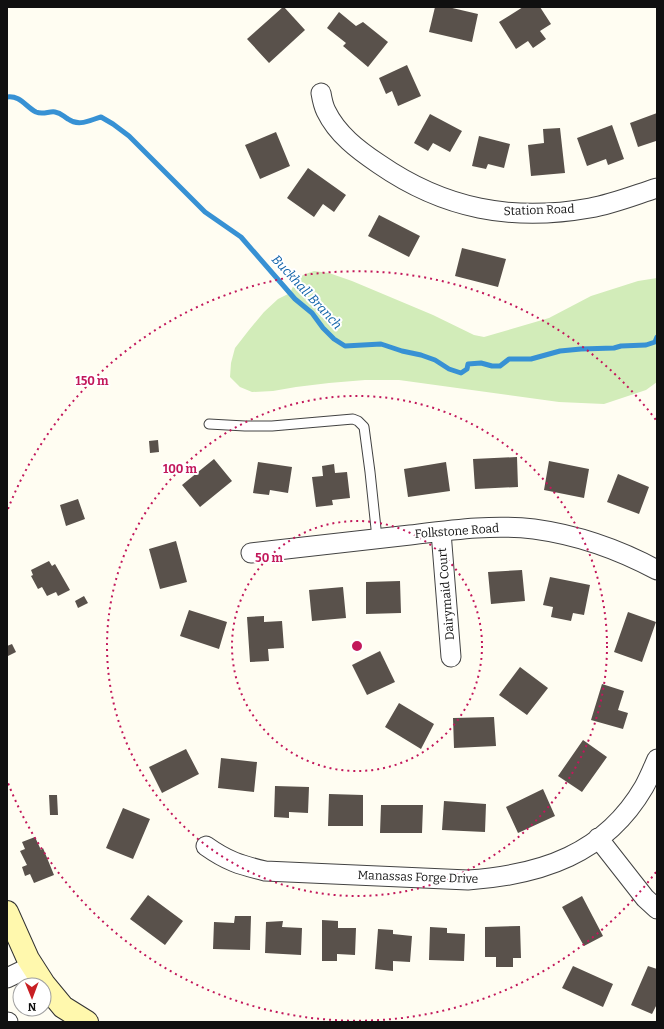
<svg xmlns="http://www.w3.org/2000/svg" width="664" height="1029" viewBox="0 0 664 1029" font-family="Bitter,serif">
	<style>
		.green { fill: #d2ecb9 }
		.lines { fill: none; stroke-linecap: round; stroke-linejoin: round }
		.stream { stroke: #3791d4; stroke-width: 5 }
		.building { fill: #59514b }
		.service-casing { stroke: #434343; stroke-width: 11 }
		.minor-casing { stroke: #434343; stroke-width: 21 }
		.secondary-casing { stroke: #323232; stroke-width: 24 }
		.service { stroke: #fff; stroke-width: 9 }
		.minor { stroke: #fff; stroke-width: 19 }
		.secondary { stroke: #fff8ad; stroke-width: 22 }
		.ring { fill: none; stroke: #c2185b; stroke-width: 2; stroke-dasharray: 2 4 }
		.labels { text-anchor: middle; dominant-baseline: central; stroke-width: 4; stroke-linejoin: round; paint-order: stroke }
		.street-label { font-size: 12px; fill: #101010; stroke: #fff }
		.water-label { font-size: 13px; font-style: italic; fill: #1163a9; stroke: #fff }
		.centre { fill: #c2185b; stroke: #fff; stroke-width: 2 }
		.ring-label { font-size: 12px; text-anchor: middle; font-weight: bold; fill: #c2185b; stroke: #fff; stroke-width: 4; stroke-linejoin: round; paint-order: stroke }
	</style>
	<rect width="100%" height="100%" fill="#fffdf2"/>
	<path class="green" d="M314,271L329,273L352,281L433,315L474,335L484,337L549,318L591,296L638,281L657,278V382L646,390L604,404L559,402L399,380H365L329,383L296,387L273,391L252,392L240,387L230,377L231,363L235,348L249,330L264,312L278,299L290,293L295,282L303,275Z"/>
	<g class="lines">
		<path class="stream" d="M7,97C20,95 26,107 36,112C43,115 49,111 55,112C61,113 63,116 68,119C79,127 90,120 101,117L113,124L129,136L205,212L241,237L295,299L312,313L323,328L334,339L345,346L381,344L402,351L421,355L435,360L449,369L461,373L467,369L468,364L481,363L492,366H500L509,359H531L560,351L581,349L614,348L621,346L646,345L655,342L657,337"/>
	</g>
	<path class="building" d="M283,7H284L305,30L269,63L247,39Z
		M435,7H448L478,14L472,42L429,32Z
		M523,7H540L551,24L540,31L546,39L533,48L528,41L516,49L499,22Z
		M339,12L356,26L363,22L388,42L368,67L343,46L346,43L327,28Z
		M407,65L421,96L398,106L392,91L386,94L379,78Z
		M657,113V144L656,141L638,147L630,123Z
		M430,114L462,131L450,152L433,143L428,151L414,143Z
		M612,125L624,159L608,165L606,159L587,166L577,138Z
		M560,128L565,173L531,176L528,145L544,143L543,129Z
		M276,132L290,166L260,179L245,145Z
		M479,136L510,144L504,168L488,164L486,169L472,166Z
		M308,168L346,195L334,212L323,204L314,217L287,198Z
		M379,215L420,236L409,257L368,236Z
		M462,248L506,259L498,287L455,276Z
		M158,440L159,452L150,453L149,441Z
		M517,457L518,487L475,489L473,459Z
		M214,459L232,481L200,507L182,485Z
		M549,461L589,469L584,498L544,490Z
		M258,462L292,467L288,493L270,490L269,495L253,493Z
		M446,462L450,491L408,497L404,469Z
		M334,464L335,473L347,472L350,498L332,500L333,505L316,507L312,477L323,476L322,466Z
		M618,474L649,487L639,514L607,502Z
		M78,499L85,519L66,526L60,505Z
		M176,541L187,582L160,589L149,549Z
		M49,561L52,566L55,564L70,590L58,596L56,592L47,596L42,587L38,589L31,576L33,575L31,570Z
		M522,570L525,601L491,604L488,572Z
		M550,577L590,585L584,615L573,613L571,621L551,617L553,607L543,605Z
		M400,581L401,613L366,614V582Z
		M343,587L346,618L312,621L309,590Z
		M84,596L88,603L78,608L75,601Z
		M189,610L227,622L219,649L180,636Z
		M628,612L656,622L642,662L614,652Z
		M264,616V622L282,621L284,648L268,649L269,661L250,662L247,617Z
		M12,644L16,652L8,656L7,646Z
		M380,651L395,682L367,695L352,665Z
		M520,667L548,688L527,715L499,695Z
		M602,684L624,691L618,710L628,713L623,729L591,720Z
		M399,703L434,724L421,749L385,727Z
		M494,717L496,746L454,748L453,718Z
		M583,740L607,757L582,792L558,776Z
		M186,749L199,774L162,793L149,767Z
		M221,758L257,762L254,792L218,788Z
		M275,786L309,787L308,813L289,812V818L274,817Z
		M543,789L555,816L518,833L506,807Z
		M329,794L363,795V826H328Z
		M49,795H57L58,815H50Z
		M444,801L486,804L485,832L442,830Z
		M381,805H423L422,833H380Z
		M123,808L150,819L133,859L106,848Z
		M35,837L41,850L43,848L54,875L34,883L30,874L25,876L22,867L27,865L20,851L25,849L22,842Z
		M148,895L183,921L165,945L130,919Z
		M582,896L603,936L584,946L562,907Z
		M235,916H251L250,950L213,949L214,922L234,923Z
		M322,920L338,921V928H356L355,955L337,954V961H322Z
		M283,921L282,927L302,928L301,955L265,953L266,922Z
		M520,926L521,958H513V967H496V957H485V927Z
		M430,927L447,928V933L465,934L464,961L429,960Z
		M378,929L393,930V934L412,936L410,962L393,961V971L375,969Z
		M573,966L613,984L603,1007L562,988Z
		M648,966L657,969V1004L652,1014L631,1005Z"/>
	<g class="lines">
		<g class="service-casing">
			<path id="service" d="M209,424L245,426H272L353,419L358,421L364,427L370,472L377,538"/>
		</g>
		<g class="minor-casing">
			<path id="minor" d="M321,93C322,99 323,105 326,111C337,134 358,150 379,164C444,209 512,222 590,208C613,204 635,195 657,188
				M441,532L451,657
				M251,553C304,547 357,541 410,535C451,530 493,524 534,529C578,535 618,549 657,570
				M598,838L645,898L657,909
				M206,846C227,861 240,865 265,871L468,880C541,875 605,854 644,787C649,778 653,768 657,759
				M7,978L32,966
				M7,1022H8"/>
		</g>
		<g class="secondary-casing">
			<path id="secondary" d="M7,912L28,959L44,984L63,1007L87,1022"/>
		</g>
		<use href="#service" class="service"/>
		<use href="#minor" class="minor"/>
		<use href="#secondary" class="secondary"/>
	</g>
	<g class="ring">
		<circle cx="357" cy="646" r="125"/>
		<circle cx="357" cy="646" r="250"/>
		<path d="M656 872A375 375 0 0 1 8 783M8 509A375 375 0 0 1 656 420"/>
	</g>
	<g class="labels">
		<g class="street-label">
			<text transform="translate(539 210) rotate(-2)">Station Road</text>
			<text transform="translate(457 531) rotate(-4)">Folkstone Road</text>
			<text transform="translate(446 594) rotate(-95)">Dairymaid Court</text>
			<text transform="translate(418 877) rotate(2)">Manassas Forge Drive</text>
		</g>
		<g class="water-label">
			<text transform="translate(307 292) rotate(47)">Buckhall Branch</text>
		</g>
	</g>
	<circle cx="357" cy="646" r="6" class="centre"/>
	<g class="ring-label">
		<text x="92" y="385">150 m</text>
		<text x="180" y="473">100 m</text>
		<text x="269" y="562">50 m</text>
	</g>
	<rect width="664" height="1029" fill="none" stroke="#101010" stroke-width="16"/>
	<g transform="translate(32 997) rotate(179)"><circle r="19" fill="#ffffff" stroke="#9f9f9f"/>
	<path d="M0-3L7 15L0 10L-7 15Z" fill="#c81f23"/>
	<text y="-6" font-size="11" font-weight="bold" text-anchor="middle" fill="#101010">N</text>
	</g>
</svg>
